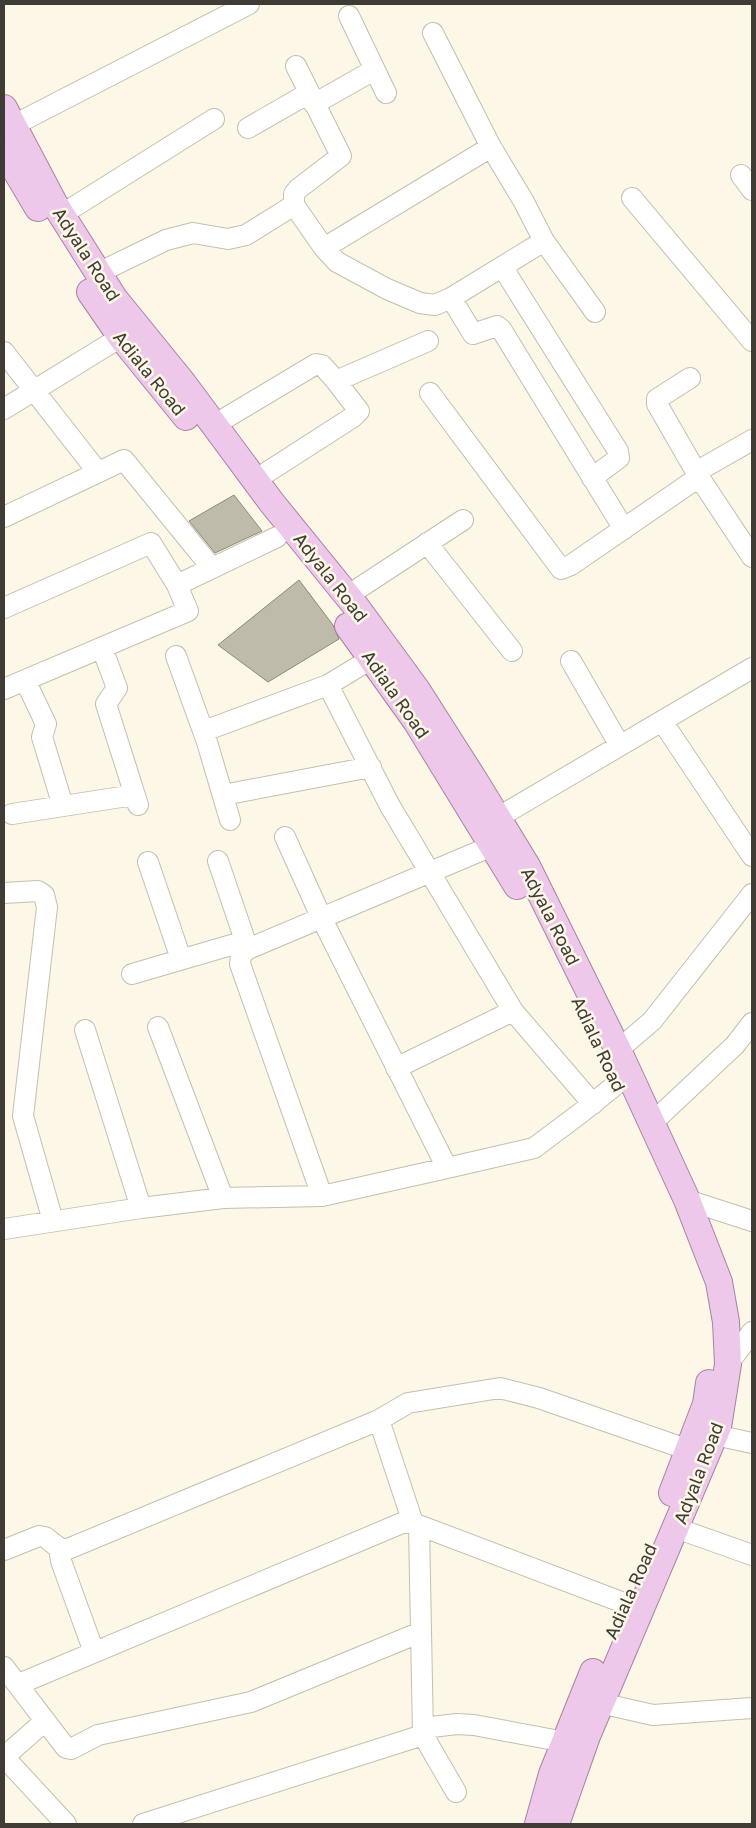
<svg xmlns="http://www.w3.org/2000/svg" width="756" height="1828" viewBox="0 0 756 1828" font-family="'Golos Text',sans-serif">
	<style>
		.building { fill: #bfbbaa; stroke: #8d8979 }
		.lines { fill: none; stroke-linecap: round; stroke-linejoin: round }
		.minor-casing { stroke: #c3bfae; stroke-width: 22 }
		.major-casing { stroke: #a980a2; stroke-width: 28 }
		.minor { stroke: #fff; stroke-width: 20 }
		.major { stroke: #eec8ea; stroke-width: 26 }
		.labels { text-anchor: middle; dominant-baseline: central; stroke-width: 5; stroke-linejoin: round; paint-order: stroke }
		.street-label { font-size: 18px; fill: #3e3c35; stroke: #fcf7e6 }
	</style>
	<rect width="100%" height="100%" fill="#fcf7e6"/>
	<path class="building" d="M234,495L262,531L215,553L189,521Z
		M299,580L333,625L339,639L268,682L218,645Z"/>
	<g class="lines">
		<g class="minor-casing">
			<path id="minor" d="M349,16L386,93
				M433,33L491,147L524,202L544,241L595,312
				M296,66L341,156L298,189L294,194V205L324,248L337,262L387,289L420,303L435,305L451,298L544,241
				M314,104L374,70
				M12,126L249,4
				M248,128L309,93
				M741,175L752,190
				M632,198L752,341
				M61,215L214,119
				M324,248L491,147
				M503,268L618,451L619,458L592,478
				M98,273L166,240L193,233L228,239L246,235L294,205
				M451,298L473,334L497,326L501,329L624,529
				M4,352L97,471
				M690,378L657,399V404L699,477L752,557
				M430,393L561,569L571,565L699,477
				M4,409L121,337
				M214,425L316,364L322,365L336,381L428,341
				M696,472L752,440
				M255,480L353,417L359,411L336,381
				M4,517L124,460L212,568
				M427,543L512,651
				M177,585L277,537
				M347,596L463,520
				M4,608L151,543L177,585L188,611L4,689
				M102,648L117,688L106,704L138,805
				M176,656L207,742L230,820
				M571,661L619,744
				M25,680L46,724L42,737L63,806
				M328,685L390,806L513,1011L593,1104
				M662,721L752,856
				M204,731L328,685L371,659
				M223,795L371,767
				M12,814L134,795
				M497,818L752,668
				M285,837L322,919L447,1168
				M218,861L248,949
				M148,862L181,959
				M4,893L38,891L44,895L47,907L23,1116L53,1221
				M132,974L245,941
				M158,1027L223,1198
				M85,1030L141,1208
				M618,1050L652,1021L752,894
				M396,1068L513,1011
				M652,1123L735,1045L752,1023
				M322,1196L240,964L241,955L248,949L492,846
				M687,1200L752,1221
				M4,1229L141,1208L223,1198L322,1196L447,1168L534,1148L582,1112L618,1083
				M728,1364L752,1332
				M379,1420L413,1523
				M715,1435L752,1443
				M419,1526L423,1735L456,1792
				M676,1528L752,1555
				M4,1550L39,1536L45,1537L63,1551
				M94,1652L61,1561L60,1554L63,1551L379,1420L408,1403L500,1388L539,1398L689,1450L703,1453
				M4,1667L66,1748L71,1749L98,1735L251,1702L421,1632
				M19,1684L402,1523H413L624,1603L641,1607
				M600,1703L653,1715L752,1708
				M45,1721L4,1757L66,1824
				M423,1728L457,1724L474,1725L565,1742
				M143,1824L423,1735"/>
		</g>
		<g class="major-casing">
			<path id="major" d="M4,108L54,203L114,298L183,383L272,503L354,604L417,690L475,781L527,866L618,1050L687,1200L719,1282L726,1322L728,1364L718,1427L587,1736L556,1824
				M4,151L38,208
				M90,292L121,337L186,417
				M348,626L416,721L517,886
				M672,1493L706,1404L709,1383
				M538,1824L552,1774L593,1672"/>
		</g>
		<use href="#minor" class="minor"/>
		<use href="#major" class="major"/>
	</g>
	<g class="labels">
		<g class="street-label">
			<text transform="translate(87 254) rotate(57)">Adyala Road</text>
			<text transform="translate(150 373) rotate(51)">Adiala Road</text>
			<text transform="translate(331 577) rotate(52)">Adyala Road</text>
			<text transform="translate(396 694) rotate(55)">Adiala Road</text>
			<text transform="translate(551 916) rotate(63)">Adyala Road</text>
			<text transform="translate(599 1044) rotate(65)">Adiala Road</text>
			<text transform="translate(698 1473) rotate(-69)">Adyala Road</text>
			<text transform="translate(630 1591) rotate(-66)">Adiala Road</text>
		</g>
	</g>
	<rect width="756" height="1828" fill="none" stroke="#3e3c35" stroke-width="10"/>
</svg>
